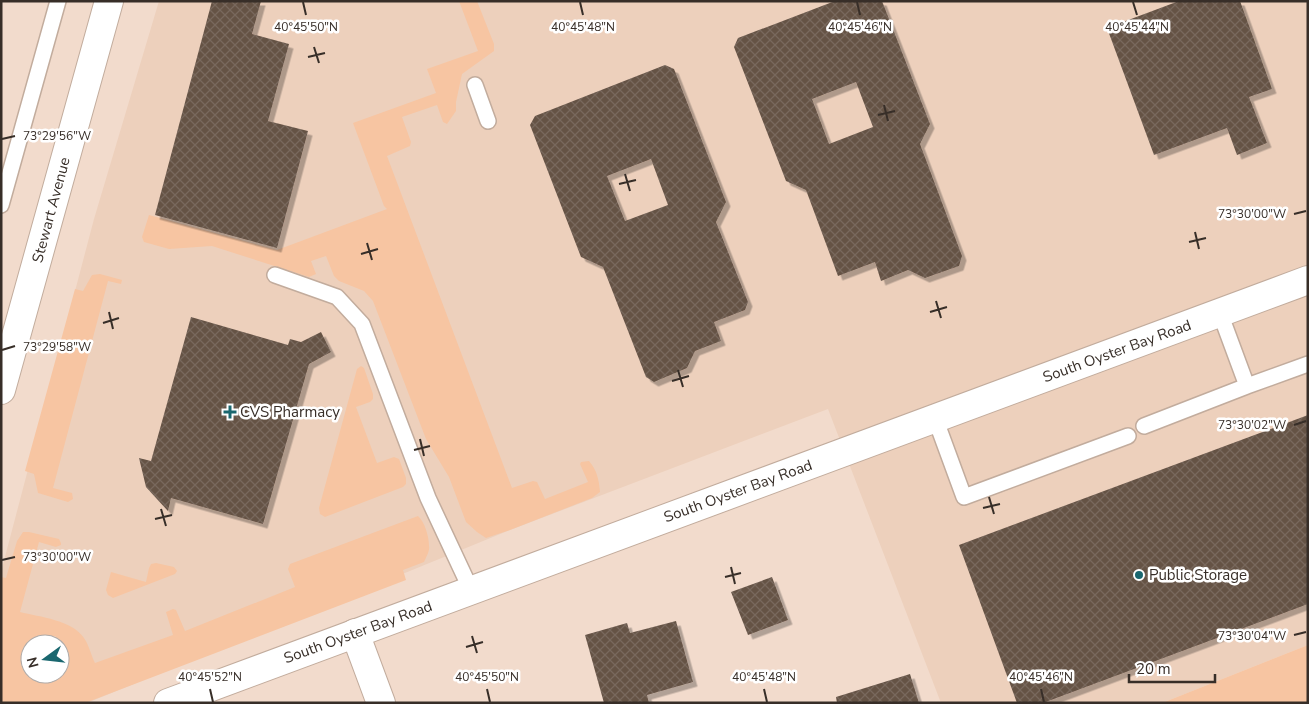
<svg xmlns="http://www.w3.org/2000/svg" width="1309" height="704" viewBox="0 0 1309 704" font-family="'Nunito Sans',sans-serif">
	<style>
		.built { fill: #edd0bc; fill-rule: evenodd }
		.green { fill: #f7c5a2; fill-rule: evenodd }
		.building { fill: url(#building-cross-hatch); fill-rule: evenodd; filter: url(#shadow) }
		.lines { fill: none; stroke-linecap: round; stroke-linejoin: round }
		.lane-casing { stroke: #c2ac9d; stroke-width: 18 }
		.street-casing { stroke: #c2ac9d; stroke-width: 30 }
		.secondary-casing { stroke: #c2ac9d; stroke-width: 30 }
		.lane { stroke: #fff; stroke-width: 15 }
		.street { stroke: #fff; stroke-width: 28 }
		.secondary { stroke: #fff; stroke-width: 28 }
		.ticks { fill: none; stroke: #372e28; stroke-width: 2 }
		.poi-dot { fill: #1a676f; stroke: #fff; stroke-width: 2 }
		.labels { text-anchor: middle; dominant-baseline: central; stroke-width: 5; stroke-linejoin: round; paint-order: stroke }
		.street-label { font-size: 15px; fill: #372e28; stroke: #fff }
		.poi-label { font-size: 15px; fill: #372e28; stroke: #fff; text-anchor: start }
		.ticks-label { font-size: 12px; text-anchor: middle; fill: #372e28; stroke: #fff; stroke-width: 5; stroke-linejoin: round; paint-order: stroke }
	</style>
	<defs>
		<pattern id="building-cross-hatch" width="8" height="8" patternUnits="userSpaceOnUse" patternTransform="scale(1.25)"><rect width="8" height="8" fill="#655245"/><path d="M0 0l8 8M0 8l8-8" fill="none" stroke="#78685d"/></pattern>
		<filter id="shadow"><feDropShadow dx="4.5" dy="4.5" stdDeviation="0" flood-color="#0004"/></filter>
	</defs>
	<rect width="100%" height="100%" fill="#f2dbcc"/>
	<path class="built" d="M159,1H1308V645L1162,703H941L828,409L510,530L87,703H1V572L94,219ZM30,644H60V674H30Z"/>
	<path class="green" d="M459,1H477L494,44V51L462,74L456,102V111L447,124L443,122L437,105L402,117L411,142L410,146L387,156L512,488L533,481L537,482L545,499L588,482L580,464L581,462L589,461C597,470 599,480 600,492L592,498L510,530L486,538L477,532L466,522L449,477L426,439L373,301L364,291L339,281L334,276L326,256L311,261L316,274L309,277L212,246L169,249L144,242L142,237L149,215L277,250L387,209L384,206L353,123L436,93L427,69L478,51Z
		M100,274L122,280L121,284L108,281L53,488L72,493L73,499L68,502L38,493L34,474L25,471L75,289L83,291L92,275Z
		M361,366L364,368L373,394V399L370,402L356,407L377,463L394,457L399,459L406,478V484L403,487L325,517L320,514L319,508L357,369Z
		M418,516C425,522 429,537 429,546C430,551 426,557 424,562L403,570L406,580L85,703H1V577L6,578L17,541L23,532H29L59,539L61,543V545L56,547L39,542L20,612C40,617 72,620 84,638C89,645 91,655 95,663L173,635L166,612L173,609L176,610L185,631L295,587L288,569L290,564ZM30,644H60V674H30Z
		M156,563L174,567L177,571L175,574L113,598L108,595L106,590L111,572L146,582L149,568L151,564Z
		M1308,645V703H1162Z"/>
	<path class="building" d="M212,1H261L252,34L289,44L268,121L308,131L277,248L155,215Z
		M835,1H882L930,124L920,144L962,256L959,266L925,278L908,270L881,281L875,262L838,276L806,190L786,181L734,47L738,38ZM856,82L873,127L829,144L812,99Z
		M1179,1H1240L1272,89L1249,97L1267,143L1237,155L1227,128L1154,155L1107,28Z
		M665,65L674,69L726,202L716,222L748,302L745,310L714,322L721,341L695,351L687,368L654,382L646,377L603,267L581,257L530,125L535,116ZM651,159L668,205L625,221L607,176Z
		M191,317L288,345L290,339L301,342L321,332L331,352L309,364L263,524L171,498L168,511L146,487L139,458L151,461Z
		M1308,415V604L1043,703H1017L959,545Z
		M772,577L788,620L748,635L731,592Z
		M676,621L693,682L647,695L649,703H604L585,635L627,623L630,633Z
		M910,674L919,703H837L836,697Z"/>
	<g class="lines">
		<g class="lane-casing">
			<path id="lane" d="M475,85L488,121
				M1,205L58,1
				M275,275L337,297L362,324L428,498L471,590
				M1220,313L1247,386L1308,364
				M935,418L964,497L1128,436
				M1144,426L1247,386"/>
		</g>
		<g class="street-casing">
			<path id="street" d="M355,633L381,703"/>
		</g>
		<g class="secondary-casing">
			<path id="secondary" d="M1,390L109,1
				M168,703L1308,280"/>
		</g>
		<use href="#lane" class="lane"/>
		<use href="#street" class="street"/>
		<use href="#secondary" class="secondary"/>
	</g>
	<path class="ticks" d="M303,2L306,15M580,2L583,15M857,2L860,15M1133,2L1137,15M314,47L319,63M308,57L325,53M884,105L888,121M878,115L895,111M2,139L15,136M625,174L630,191M619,184L636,180M1294,214L1306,211M1195,232L1199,249M1189,242L1206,238M367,243L372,260M361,254L378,249M936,301L941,318M109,312L113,329M930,312L947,307M103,323L119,318M2,350L15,346M678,370L683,387M672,381L689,376M1294,425L1306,421M420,439L424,456M414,450L430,446M989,497L994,514M983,508L1000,504M161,509L166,526M155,519L172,515M2,560L15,557M731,567L735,584M725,577L741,573M1294,635L1306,632M472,636L477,653M466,647L483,642M210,689L213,702M487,689L490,702M764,689L767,702M1041,689L1044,702"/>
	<g class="poi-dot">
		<path d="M227.5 404.5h5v5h5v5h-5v5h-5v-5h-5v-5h5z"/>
		<circle cx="1139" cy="575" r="5"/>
	</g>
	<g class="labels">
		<g class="street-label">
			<text transform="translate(51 210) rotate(-75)">Stewart Avenue</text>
			<text transform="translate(1117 351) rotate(-20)">South Oyster Bay Road</text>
			<text transform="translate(738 491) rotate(-20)">South Oyster Bay Road</text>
			<text transform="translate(358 632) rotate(-20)">South Oyster Bay Road</text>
		</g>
		<g class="poi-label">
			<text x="240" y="412">CVS Pharmacy</text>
			<text x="1149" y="575">Public Storage</text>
		</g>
	</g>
	<g class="ticks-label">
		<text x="306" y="31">40°45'50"N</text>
		<text x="583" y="31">40°45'48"N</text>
		<text x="860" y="31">40°45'46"N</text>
		<text x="1137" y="31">40°45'44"N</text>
		<text x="57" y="140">73°29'56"W</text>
		<text x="1252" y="218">73°30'00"W</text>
		<text x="57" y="351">73°29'58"W</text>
		<text x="1252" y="429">73°30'02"W</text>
		<text x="57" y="561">73°30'00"W</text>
		<text x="1252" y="640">73°30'04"W</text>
		<text x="210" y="681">40°45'52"N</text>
		<text x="487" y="681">40°45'50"N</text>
		<text x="764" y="681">40°45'48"N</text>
		<text x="1041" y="681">40°45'46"N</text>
	</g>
	<rect width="1309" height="704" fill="none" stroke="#372e28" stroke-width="5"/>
	<g transform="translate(45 659) rotate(255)"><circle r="24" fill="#ffffff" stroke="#afaba9"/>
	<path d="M0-4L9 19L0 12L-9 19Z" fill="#1a676f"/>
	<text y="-8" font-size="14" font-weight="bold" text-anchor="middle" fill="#372e28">N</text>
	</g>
	<path d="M1129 674v8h86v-8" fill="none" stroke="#372e28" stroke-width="2.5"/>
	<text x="1136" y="674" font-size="15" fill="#372e28" stroke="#ffffff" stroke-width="4" paint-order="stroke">20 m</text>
</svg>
